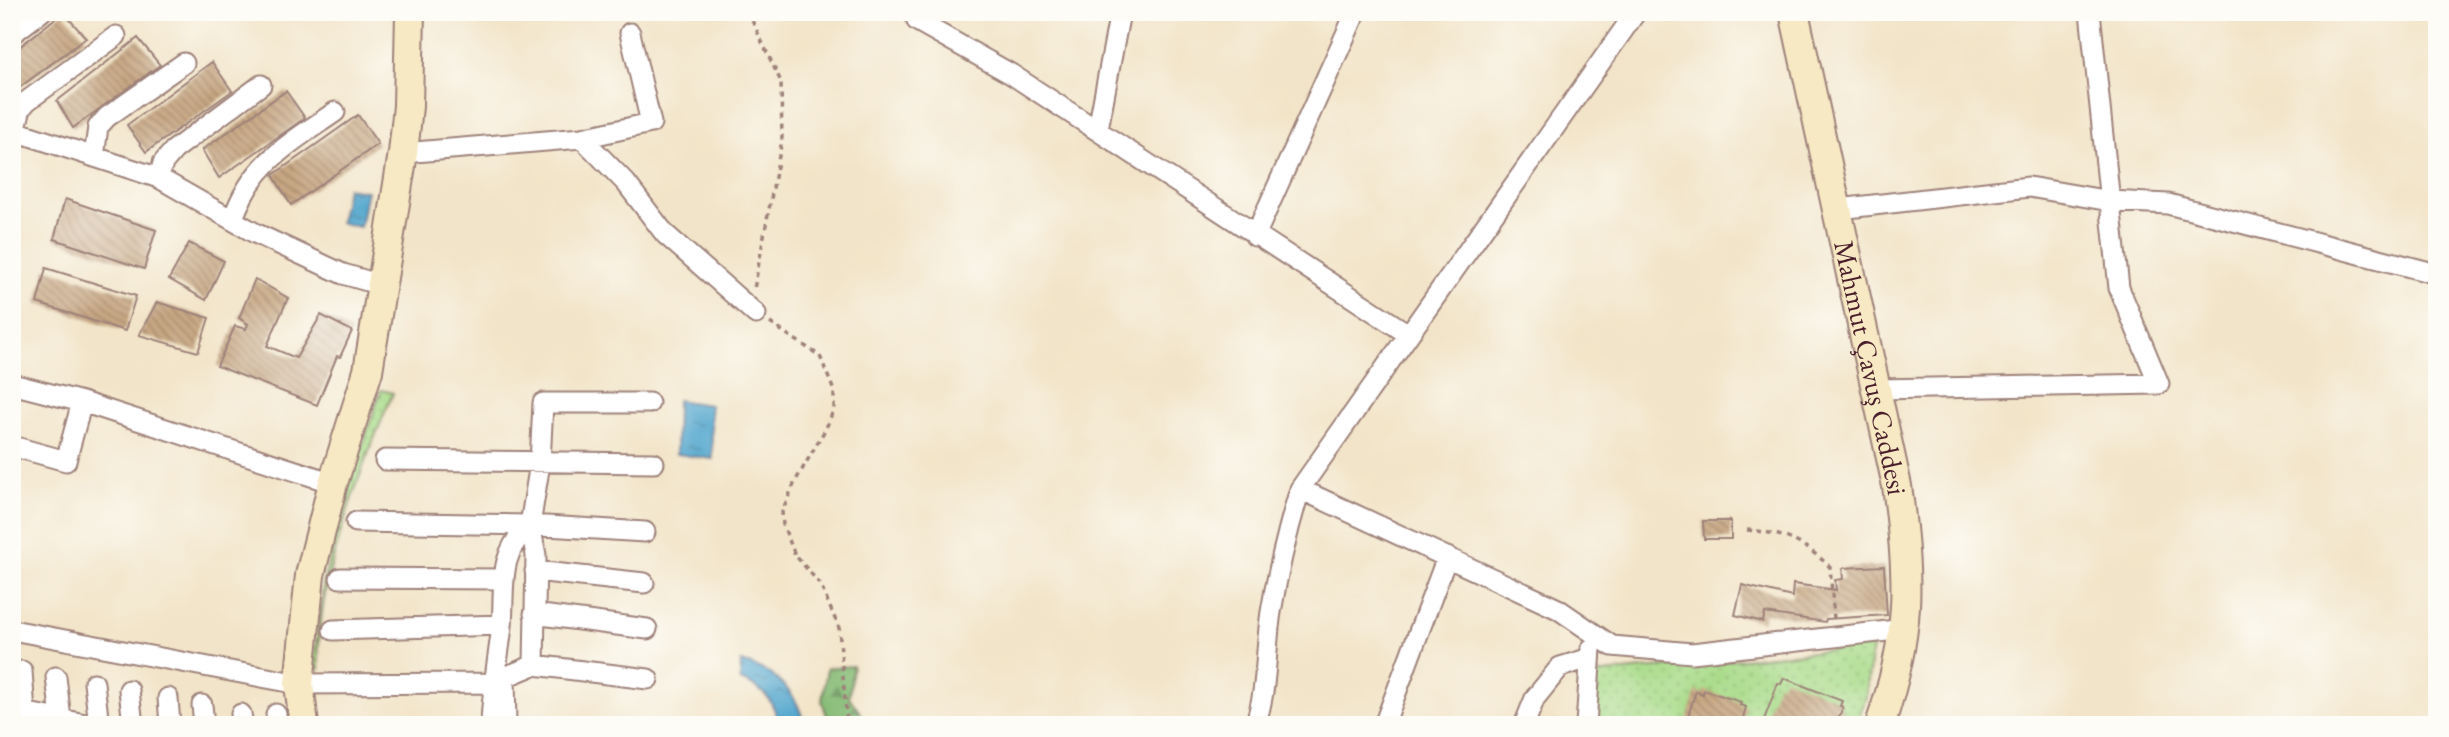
<svg xmlns="http://www.w3.org/2000/svg" width="2449" height="737" viewBox="0 0 2449 737" font-family="'EB Garamond',serif">
	<style>
		.grass { fill: url(#grass-dots); stroke: #7a7e5b; stroke-width: 2 }
		.forest { fill: url(#forest-firs); stroke: #686e51; stroke-width: 2 }
		.water { fill: url(#water-ripples); stroke: #4d627c; stroke-width: 2 }
		.building { fill: url(#building-back-hatch) }
		.lines { fill: none; stroke-linecap: round; stroke-linejoin: round }
		.street-casing { stroke: #9e827a; stroke-width: 23 }
		.secondary-casing { stroke: #9e827a; stroke-width: 32 }
		.path { stroke: #9e827a; stroke-width: 3.5; stroke-dasharray: 5 5; stroke-linecap: butt }
		.street { stroke: #fff; stroke-width: 19 }
		.secondary { stroke: #f7e9c3; stroke-width: 28 }
		.labels { text-anchor: middle; dominant-baseline: central; stroke-width: 7; stroke-linejoin: round; paint-order: stroke }
		.street-label { font-size: 28px; fill: #4a1f2b; stroke: #fdfcf7 }
	</style>
	<defs>
		<pattern id="grass-dots" width="8" height="8" patternUnits="userSpaceOnUse" patternTransform="scale(1.75)"><rect width="8" height="8" fill="#aadc8b"/><path d="M2 2h.1M6 6h.1" fill="none" stroke="#94bc78" stroke-width="1.8" stroke-linecap="round"/></pattern>
		<pattern id="forest-firs" width="22" height="20" patternUnits="userSpaceOnUse" patternTransform="scale(1.75)"><rect width="22" height="20" fill="#87bc77"/><path d="M5 1l3.5 6h-7zM16 11l3.5 6h-7z" fill="#709862"/></pattern>
		<pattern id="water-ripples" width="26" height="14" patternUnits="userSpaceOnUse" patternTransform="scale(1.75)"><rect width="26" height="14" fill="#50a4cc"/><path d="M2 4q2-2 4 0t4 0M15 11q2-2 4 0t4 0" fill="none" stroke="#4485a6"/></pattern>
		<pattern id="building-back-hatch" width="6" height="6" patternUnits="userSpaceOnUse" patternTransform="scale(1.75)"><rect width="6" height="6" fill="#c7a783"/><path d="M-1 5l2 2M0 0l6 6M5-1l2 2" fill="none" stroke="#a4876b"/></pattern>
	</defs>
	<rect width="100%" height="100%" fill="#fdfcf7"/>
	<filter id="ink" filterUnits="userSpaceOnUse"><feTurbulence type="fractalNoise" baseFrequency=".0143" numOctaves="2"/><feDisplacementMap in="SourceGraphic" scale="14" xChannelSelector="R" yChannelSelector="G"/><feConvolveMatrix kernelMatrix="1 2 1 2 8 2 1 2 1" color-interpolation-filters="sRGB"/></filter>
	<filter id="wash" filterUnits="userSpaceOnUse"><feTurbulence type="fractalNoise" baseFrequency=".00686" numOctaves="4" result="noise"/><feDisplacementMap in="SourceGraphic" scale="28" xChannelSelector="R" yChannelSelector="G"/><feGaussianBlur stdDeviation="1.57" result="paint"/><feColorMatrix in="noise" values="0 0 0 0 0 0 0 0 0 0 0 0 0 0 0 0 0 1.4 0 .05"/><feComposite in="paint" operator="in"/></filter>
	<g filter="url(#wash)">
		<rect width="100%" height="100%" fill="#f2e4c8"/>
		<path class="grass" d="M381,390L393,393C360,470 314,585 319,669L314,668V657L324,580L341,509Z
			M1872,646L1866,697L1856,725H1757L1746,721L1745,725H1591L1595,674Z"/>
		<path class="forest" d="M853,666L849,697L869,725H830L822,701L827,668Z"/>
		<path class="water" d="M347,188L367,191L360,227L340,223Z
			M677,400L710,405L713,459L676,454Z
			M741,662C773,669 798,692 804,725H778C775,700 763,688 740,680Z"/>
		<g id="blocks">
			<path class="building" d="M63,12L86,38L12,93V53Z
				M138,38L160,65L73,128L57,101Z
				M212,62L232,91L146,152L127,125Z
				M286,91L305,118L219,178L202,150Z
				M358,115L378,144L291,205L273,175Z
				M65,199L156,230L144,269L54,239Z
				M189,243L224,261L206,300L169,279Z
				M46,268L136,296L125,331L37,303Z
				M255,279L288,298L267,346L296,358L321,315L352,331L340,357L337,356L317,405L217,366L235,326L246,329L248,324L239,318Z
				M157,302L209,318L198,352L139,335Z
				M1703,521H1731V539H1704Z
				M1884,566L1887,615L1826,619L1825,622L1765,613L1763,622L1735,615L1742,585L1792,597L1793,584L1836,590L1835,580L1843,579L1842,568Z
				M1784,678L1842,701L1840,706L1843,707L1836,725H1762L1778,683L1781,684Z
				M1704,690L1741,702L1740,705L1746,707L1741,725H1685L1696,691L1703,694Z"/>
		</g>
	</g>
	<g filter="url(#ink)">
		<use href="#blocks" fill-opacity="0" stroke="#9e827a" stroke-width="2"/>
		<g class="lines">
			<g class="street-casing">
				<path id="street" d="M917,21L1011,74L1408,334
					M12,34L41,12
					M1098,129L1120,12
					M12,130L159,178L255,233L343,274L381,285
					M15,131L21,108L27,101L116,36
					M582,138L626,183L665,234L756,314
					M403,153L582,138L651,123L630,33
					M94,157L98,127L107,117L184,63
					M159,178L163,163L174,150L261,85
					M1839,209L2029,187L2110,201L2168,204L2437,274
					M233,219C252,163 289,144 335,112
					M1255,236L1356,12
					M12,384L82,402L333,483
					M1876,389L2159,384L2119,288L2090,12
					M12,446L66,461L82,402
					M385,460L654,463
					M1300,489L1558,609L1612,646L1692,653L1905,629
					M356,522L530,525L645,532
					M535,571L644,583
					M340,578L502,579
					M534,614L647,629
					M12,630L299,684L492,683
					M333,630L502,625
					M534,665L648,679
					M22,671L25,712
					M56,677L61,719
					M94,683L99,725
					M129,690L133,725
					M168,698L170,725
					M202,705L204,725
					M12,710L91,725
					M241,714L243,725
					M276,714L277,725
					M491,725C492,691 498,659 502,626C505,587 497,554 530,525
					M506,725L505,677L534,665L536,555L530,525L540,463L543,403H649
					M1255,725C1268,688 1265,650 1271,612C1278,570 1288,529 1300,489L1636,12
					M1384,725L1447,557
					M1524,725L1535,698L1560,667L1590,658
					M1586,725L1591,649"/>
			</g>
			<g class="secondary-casing">
				<g id="secondary">
					<path id="s1" d="M1794,12L1897,486C1910,580 1911,634 1880,725"/>
					<path d="M304,725L299,684L310,575L333,483L368,371L403,153L408,106L410,12"/>
				</g>
			</g>
			<path class="path" d="M748,12L781,82L782,140L754,289
				M770,323L820,356L834,391V409L826,428L795,482L782,512L783,525L795,555L820,584L839,628L847,725
				M1747,530C1784,533 1803,541 1830,567L1834,619"/>
			<use href="#street" class="street"/>
			<use href="#secondary" class="secondary"/>
		</g>
	</g>
	<g class="labels">
		<g class="street-label">
			<text stroke="none"><textPath href="#s1" startOffset="364">Mahmut Çavuş Caddesi</textPath></text>
		</g>
	</g>
	<rect width="2449" height="737" fill="none" stroke="#fdfcf7" stroke-width="42"/>
</svg>
